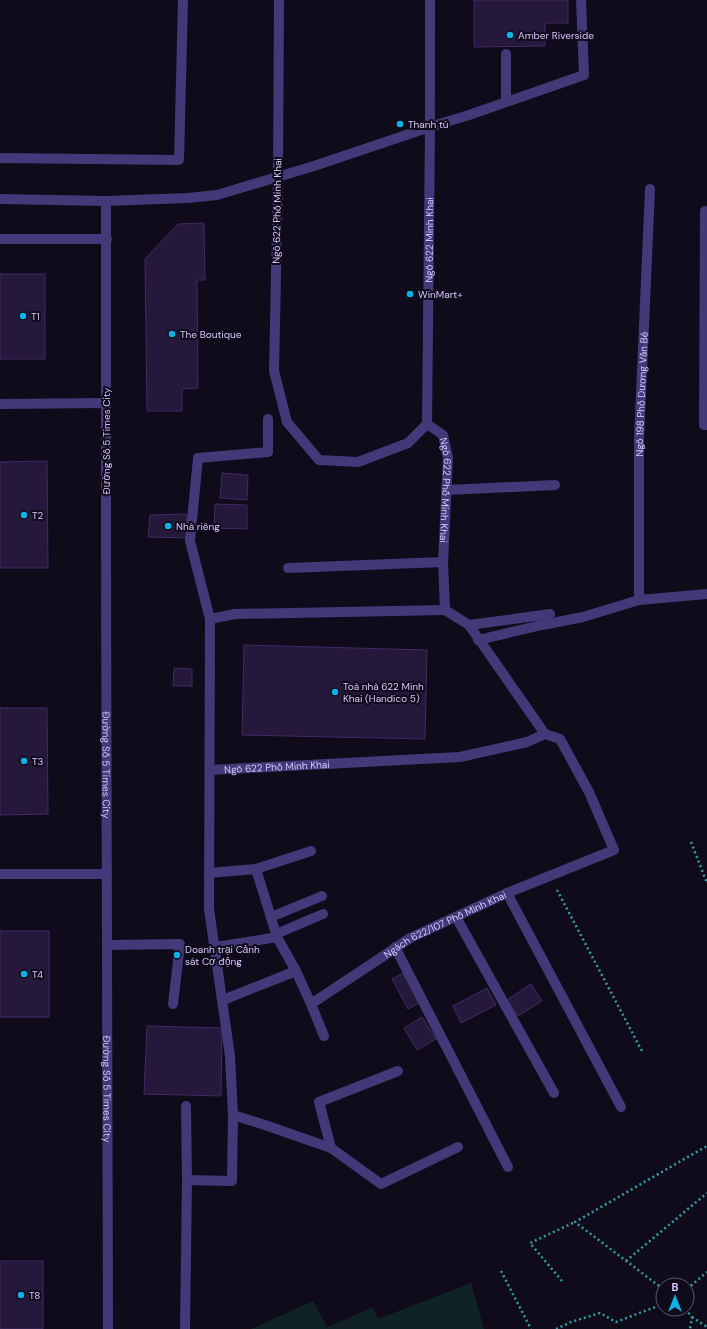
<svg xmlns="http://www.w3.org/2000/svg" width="707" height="1329" viewBox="0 0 707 1329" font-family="'DM Sans',sans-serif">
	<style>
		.green { fill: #0f2224 }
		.building { fill: #24183b; stroke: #3f2b66 }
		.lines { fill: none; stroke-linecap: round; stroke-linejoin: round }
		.path { stroke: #319ea7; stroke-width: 2.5; stroke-dasharray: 2 3; stroke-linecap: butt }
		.lane { stroke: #433878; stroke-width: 10 }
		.street { stroke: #433878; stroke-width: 10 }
		.poi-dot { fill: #0ab2e7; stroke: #100b1b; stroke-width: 1.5 }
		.labels { text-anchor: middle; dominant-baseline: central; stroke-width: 4; stroke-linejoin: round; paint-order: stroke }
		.poi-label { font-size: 10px; fill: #d5c8fd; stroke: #100b1b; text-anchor: start }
		.street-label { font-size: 10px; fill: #d5c8fd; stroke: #100b1b }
	</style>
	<rect width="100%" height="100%" fill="#100b1b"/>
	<path class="green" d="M471,1283L484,1329H251L313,1301L327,1327L373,1307L378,1319Z"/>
	<path class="building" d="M474,0H568V23H545V46L474,47Z
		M204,223L205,280H197L198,388L182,389V411H147L145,259L178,224Z
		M0,274H45V359H0Z
		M47,461L48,568H0V462Z
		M222,473L248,475L247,500L220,498Z
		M215,504L247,505V529L214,528Z
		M187,514L186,538L148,537L150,515Z
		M244,645L427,650L425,739L242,735Z
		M174,668L192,669V686H173Z
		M0,708H47L48,814L0,815Z
		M0,931H49V1017H0Z
		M403,973L419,1003L408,1009L392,979Z
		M531,984L542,1001L518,1016L507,1000Z
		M487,988L496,1005L461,1023L453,1006Z
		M422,1017L436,1039L417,1050L404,1028Z
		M147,1026L222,1028L221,1096L144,1094Z
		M0,1261H43V1329H0Z"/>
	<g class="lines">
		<path class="path" d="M691,842L707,883
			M557,890L643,1053
			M626,1261L707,1193
			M501,1271L531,1329
			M562,1281L530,1243L575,1222
			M663,1289L575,1222L707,1146
			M687,1289L707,1272
			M685,1309L692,1317L690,1329
			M692,1317L707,1327
			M556,1329L571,1322L600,1313L616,1322L663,1304"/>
		<g class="lane">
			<path d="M506,54V102"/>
			<path d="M430,127L469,115L584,75L581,0"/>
			<path d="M0,158L179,160L183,0"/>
			<path d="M705,211L704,425H707"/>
			<path d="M447,490L555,485"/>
			<path id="s1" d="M639,600V439L650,189"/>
			<path d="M210,619L235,614L445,610"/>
			<path d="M469,625L550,614"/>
			<path d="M256,869L311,851"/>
			<path d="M209,873L256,869L277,937L296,971L311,1004L382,957"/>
			<path d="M507,893L621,1107"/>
			<path d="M271,917L322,896"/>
			<path d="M456,917L554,1093"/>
			<path d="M276,934L323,914"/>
			<path d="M107,945L180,944L173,1004"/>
			<path d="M215,947L248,942L277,937"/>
			<path d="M395,947L508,1167"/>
			<path d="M223,1000L296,971"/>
			<path d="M311,1004L324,1036"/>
			<path d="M186,1106L187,1180"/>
			<path d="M233,1115L265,1125L331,1148L381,1184L458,1147"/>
			<path d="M331,1148L319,1102L398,1071"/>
			<path d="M185,1329L187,1180L232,1181L233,1115L230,1056L209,909L210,619L190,541L198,458L268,452V419"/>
		</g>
		<g class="street">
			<path d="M279,0L278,178L274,371L287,422L319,460L358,462L408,443L427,424"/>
			<path d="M0,199L106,201L188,198L217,195L314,166L430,127"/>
			<path id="s2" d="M106,201V558L108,1329"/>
			<path d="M0,239H107"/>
			<path d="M0,404L106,403"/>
			<path id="s3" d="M427,424L430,127V0"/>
			<path id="s4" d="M427,424L443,435L448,458L443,562L445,610L469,625L545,734"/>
			<path d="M288,568L443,562"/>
			<path d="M478,640L542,625L583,617L639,600L707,594"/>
			<path id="s5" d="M210,770L460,757L527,742L545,734"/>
			<path d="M0,874H107"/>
			<path id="s6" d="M382,957L410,938L507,893L614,850L589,792L560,739L545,734"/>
		</g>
	</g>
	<g class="poi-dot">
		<circle cx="510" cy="35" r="4"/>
		<circle cx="400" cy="124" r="4"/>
		<circle cx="410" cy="294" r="4"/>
		<circle cx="23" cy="316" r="4"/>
		<circle cx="172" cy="334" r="4"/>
		<circle cx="24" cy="515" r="4"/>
		<circle cx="168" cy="526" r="4"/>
		<circle cx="335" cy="692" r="4"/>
		<circle cx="24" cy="761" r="4"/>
		<circle cx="177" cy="955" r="4"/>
		<circle cx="24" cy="974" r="4"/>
		<circle cx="21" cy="1295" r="4"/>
	</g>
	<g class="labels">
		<g class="poi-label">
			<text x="518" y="35">Amber Riverside</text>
			<text x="408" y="124">Thanh tú</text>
			<text x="418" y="294">WinMart+</text>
			<text x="31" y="316">T1</text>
			<text x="180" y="334">The Boutique</text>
			<text x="32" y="515">T2</text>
			<text x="176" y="526">Nhà riêng</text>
			<text x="343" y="686">Toà nhà 622 Minh<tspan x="343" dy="12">Khai (Handico 5)</tspan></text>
			<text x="32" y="761">T3</text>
			<text x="185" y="949">Doanh trại Cảnh<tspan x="185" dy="12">sát Cơ động</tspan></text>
			<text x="32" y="974">T4</text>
			<text x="29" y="1295">T8</text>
		</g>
		<g class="street-label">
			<text transform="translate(277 211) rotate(-89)">Ngõ 622 Phố Minh Khai</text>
			<text stroke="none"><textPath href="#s3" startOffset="184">Ngõ 622 Minh Khai</textPath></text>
			<text stroke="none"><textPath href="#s1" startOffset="206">Ngõ 198 Phố Dương Văn Bé</textPath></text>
			<text transform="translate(106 441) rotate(-90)">Đường Số 5 Times City</text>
			<text stroke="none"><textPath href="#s4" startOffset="75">Ngõ 622 Phố Minh Khai</textPath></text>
			<text stroke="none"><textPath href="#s2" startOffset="564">Đường Số 5 Times City</textPath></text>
			<text stroke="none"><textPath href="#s5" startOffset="67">Ngõ 622 Phố Minh Khai</textPath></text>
			<text stroke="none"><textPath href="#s6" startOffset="71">Ngách 622/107 Phố Minh Khai</textPath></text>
			<text stroke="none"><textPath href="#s2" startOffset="888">Đường Số 5 Times City</textPath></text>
		</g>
	</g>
	<g transform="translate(675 1297)"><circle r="19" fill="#100b1b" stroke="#5f5775"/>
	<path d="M0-3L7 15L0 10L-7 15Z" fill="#0ab2e7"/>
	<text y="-6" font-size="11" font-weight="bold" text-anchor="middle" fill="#d5c8fd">B</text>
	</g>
</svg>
